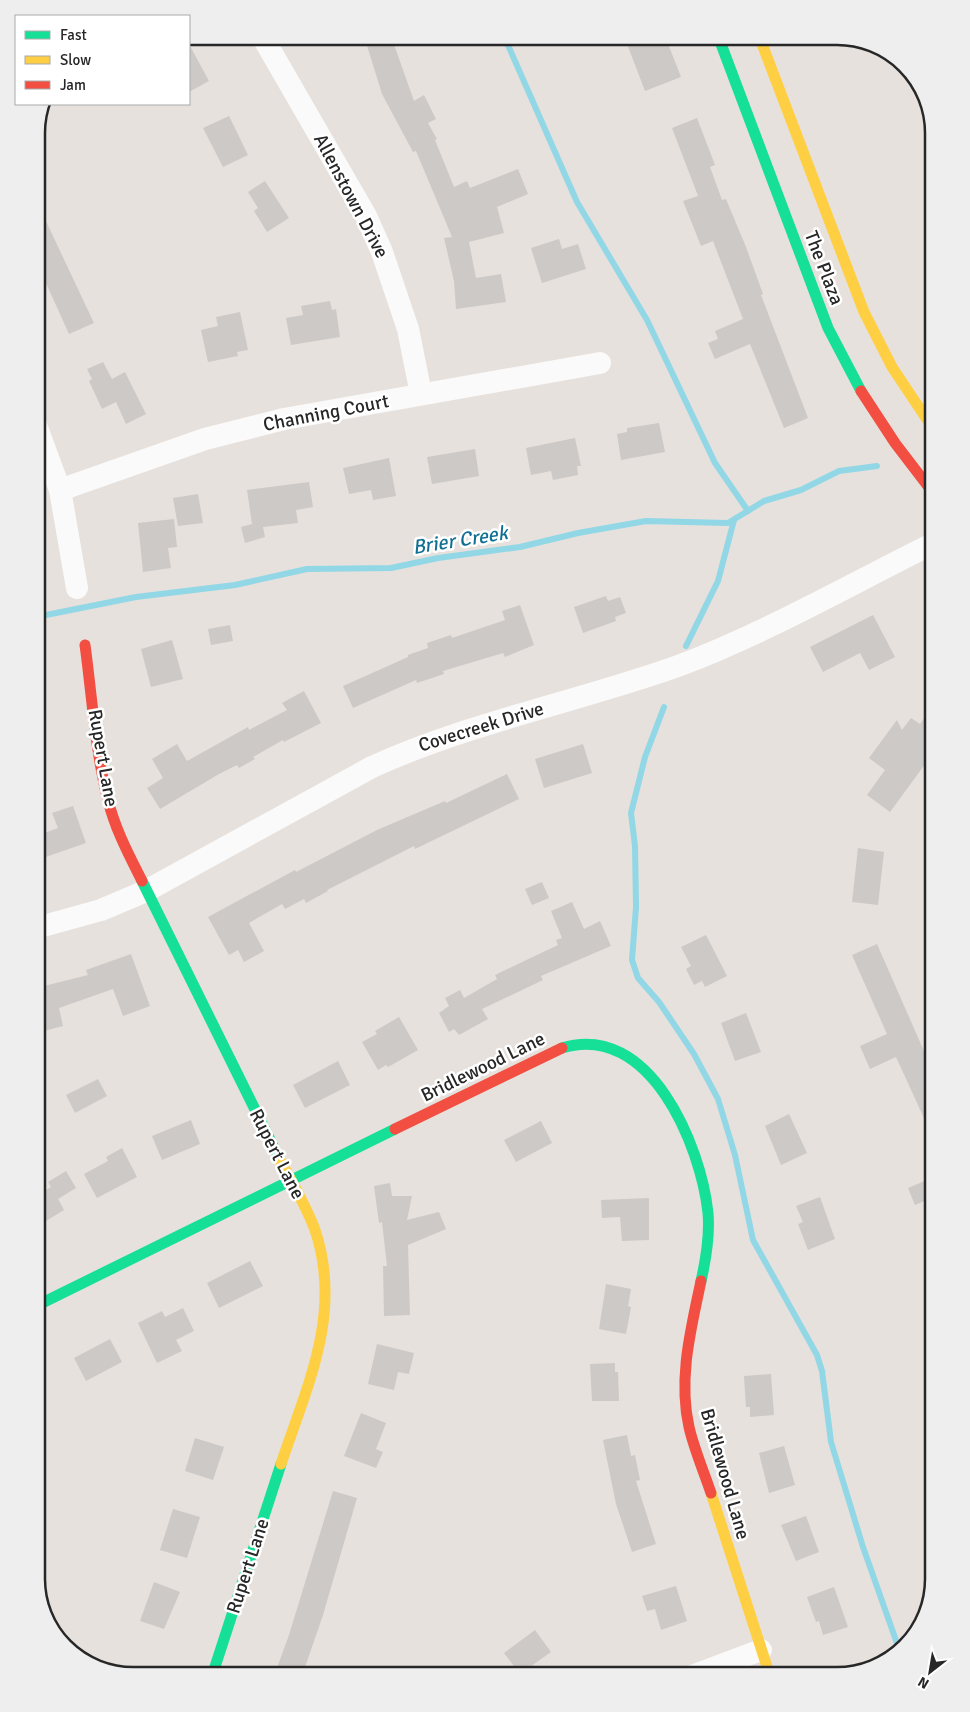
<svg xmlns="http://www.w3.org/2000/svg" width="970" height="1712" viewBox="0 0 970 1712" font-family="Signika,sans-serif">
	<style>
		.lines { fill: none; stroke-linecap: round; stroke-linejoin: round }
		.stream { stroke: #91d7e6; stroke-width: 6 }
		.building { fill: #cdc9c6 }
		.street { stroke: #fbfafa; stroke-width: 22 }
		.fast { stroke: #16e098; stroke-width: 11 }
		.slow { stroke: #ffcf43; stroke-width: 11 }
		.jam { stroke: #f24e42; stroke-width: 11 }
		.labels { text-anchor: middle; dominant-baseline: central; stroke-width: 5; stroke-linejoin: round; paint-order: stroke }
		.street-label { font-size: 19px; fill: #272727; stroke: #fff }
		.water-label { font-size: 20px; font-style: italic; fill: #106f92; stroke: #fff }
		.rim { fill: none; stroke: #272727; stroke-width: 2.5 }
	</style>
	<rect width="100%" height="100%" fill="#e6e1dc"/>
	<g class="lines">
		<!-- stream -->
		<g class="stream">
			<polyline points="504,36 577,202 647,320 715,463 748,511"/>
			<polyline points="36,617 136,597 235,585 307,569 391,568 438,558 520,547 578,533 646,521 728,523 764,501 801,490 839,471 877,466"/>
			<polyline points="686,646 718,581 734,520"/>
			<polyline points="664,707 645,757 631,813 635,846 636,907 632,960 638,978 659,1002 694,1054 718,1099 735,1155 753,1240 817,1355 822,1371 831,1442 863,1547 899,1649"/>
		</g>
	</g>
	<!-- building -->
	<g class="building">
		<polygon points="364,36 391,36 414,101 424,95 436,119 428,123 437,139 435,140 454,187 467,181 470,188 518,169 528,194 497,207 504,233 469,242 476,278 501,274 506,302 456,309 454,281 444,238 452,237 416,151 413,152 382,94"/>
		<polygon points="624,36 665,36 681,77 645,91"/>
		<polygon points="189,44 209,81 189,92"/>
		<polygon points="229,116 248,155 223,167 203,128"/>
		<polygon points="697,118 715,165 710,167 722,200 726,199 746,247 763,294 761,295 808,418 784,428 750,344 715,359 708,343 718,339 715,331 743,319 713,241 701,246 683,201 698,196 672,128"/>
		<polygon points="265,181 289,218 267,232 254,211 258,208 248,192"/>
		<polygon points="36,200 94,323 69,334 41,272 36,274"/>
		<polygon points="559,239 562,249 578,244 586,269 542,283 531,248"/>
		<polygon points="330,301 332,310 336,309 340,337 291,345 286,318 303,315 301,306"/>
		<polygon points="240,312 248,350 237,352 238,356 208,362 201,330 218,326 216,317"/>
		<polygon points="103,362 112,379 125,372 146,414 126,424 116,402 102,409 89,381 92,379 87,369"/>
		<polygon points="659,423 665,452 621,460 617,434 627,432 627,428"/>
		<polygon points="575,438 581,466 577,466 578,475 553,480 551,471 531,475 526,448"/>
		<polygon points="475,449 479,476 432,484 427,457"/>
		<polygon points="389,458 396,496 373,500 371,490 349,494 343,468"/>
		<polygon points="309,482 313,507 296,510 298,523 263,527 265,537 245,543 241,527 252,524 247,490"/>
		<polygon points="198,494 203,523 178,526 173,498"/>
		<polygon points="174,519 177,547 168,548 171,568 143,572 138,523"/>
		<polygon points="606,596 608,601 620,597 626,613 615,617 616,621 583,633 574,607"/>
		<polygon points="520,605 534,645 505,657 503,653 443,671 444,674 417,683 416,680 353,708 343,686 408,657 408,655 428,648 427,643 451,635 452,638 505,620 502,611"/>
		<polygon points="873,615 895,657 869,670 860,653 823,672 810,647"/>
		<polygon points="230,625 233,641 211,645 208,629"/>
		<polygon points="172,640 183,679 151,687 141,649"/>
		<polygon points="304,691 321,723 284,742 283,740 253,757 255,759 239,768 237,765 219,774 160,809 147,788 163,778 152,759 177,744 187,761 248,727 249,730 287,710 282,703"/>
		<polygon points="934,704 934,752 890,812 867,795 885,770 869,758 897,720 902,730 911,718 920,724"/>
		<polygon points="583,744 592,773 544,788 535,759"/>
		<polygon points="507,774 519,799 415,849 414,846 327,890 328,891 306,903 304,899 285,909 282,904 249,923 264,951 244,962 238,950 229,955 208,917 295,870 296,872 377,830 445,801 446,803"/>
		<polygon points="73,806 86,843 40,859 36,850 36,836 58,828 52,813"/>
		<polygon points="858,848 884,852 878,905 852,902"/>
		<polygon points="542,882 549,898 532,905 525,889"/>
		<polygon points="572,902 584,929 600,921 611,946 541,976 543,980 482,1009 488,1019 459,1035 454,1029 449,1032 439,1013 449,1006 445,998 460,990 464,998 497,979 495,975 558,945 556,940 562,938 551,911"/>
		<polygon points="706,935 727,976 705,987 702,981 694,985 686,969 691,966 681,947"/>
		<polygon points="877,944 934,1074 934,1140 896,1057 870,1069 860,1046 887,1034 852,955"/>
		<polygon points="131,954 150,1006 123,1016 113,989 59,1008 63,1026 36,1033 36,988 88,975 86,970"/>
		<polygon points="746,1013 761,1052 735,1061 721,1023"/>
		<polygon points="399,1017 418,1050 388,1067 386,1065 378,1070 362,1042 377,1034 375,1031"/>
		<polygon points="338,1061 350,1085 305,1108 293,1085"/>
		<polygon points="98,1079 107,1096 75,1113 66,1095"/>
		<polygon points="789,1114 807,1153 781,1165 765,1126"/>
		<polygon points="191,1120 200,1144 162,1160 152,1136"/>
		<polygon points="541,1121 552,1143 516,1162 504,1140"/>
		<polygon points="122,1148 137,1177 97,1198 84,1174 108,1161 106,1157"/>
		<polygon points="66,1171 76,1188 58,1199 64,1210 36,1227 36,1196 51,1187 48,1182"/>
		<polygon points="934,1177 934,1197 915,1205 908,1188"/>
		<polygon points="390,1183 392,1196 412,1196 407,1220 439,1212 446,1229 408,1245 410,1315 384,1316 383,1266 387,1266 382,1222 379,1223 374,1186"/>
		<polygon points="820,1197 835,1239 808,1250 798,1224 803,1222 796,1206"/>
		<polygon points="649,1198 649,1240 622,1241 620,1217 602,1218 601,1200"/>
		<polygon points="250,1261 263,1286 219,1308 207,1283"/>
		<polygon points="606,1284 631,1289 628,1306 631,1307 626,1334 599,1329"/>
		<polygon points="183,1308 194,1331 176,1340 182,1351 157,1363 138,1323 162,1311 165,1317"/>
		<polygon points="110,1339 122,1362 86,1381 74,1358"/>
		<polygon points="377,1344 414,1353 409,1374 398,1372 394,1390 368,1384"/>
		<polygon points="615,1363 615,1372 618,1372 619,1401 592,1401 590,1364"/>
		<polygon points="771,1374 774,1415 750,1417 750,1407 746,1407 744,1376"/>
		<polygon points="361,1413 386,1423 376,1449 383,1452 376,1468 344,1456"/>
		<polygon points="627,1435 631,1456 635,1455 640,1480 636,1481 656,1544 632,1552 616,1504 603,1440"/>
		<polygon points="195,1438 224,1447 213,1480 185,1471"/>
		<polygon points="784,1446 795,1485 769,1493 759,1453"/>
		<polygon points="333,1491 357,1498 323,1615 302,1676 274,1676 289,1635"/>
		<polygon points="173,1509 200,1517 187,1558 160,1550"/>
		<polygon points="806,1516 819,1552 796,1561 781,1525"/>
		<polygon points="154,1582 180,1592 164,1629 140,1621"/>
		<polygon points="676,1586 687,1621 661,1630 655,1609 647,1611 642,1596"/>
		<polygon points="834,1587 848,1627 823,1635 819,1621 816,1622 807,1597"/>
		<polygon points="535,1630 551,1652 520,1674 504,1653"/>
	</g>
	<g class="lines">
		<!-- street -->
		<g class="street">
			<polyline points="262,36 366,216 382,252 408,329 421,394"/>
			<polyline points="36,425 60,490 77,588"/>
			<polyline points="60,490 205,439 284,419 600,363"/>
			<path d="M 36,928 L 101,910 L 146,891 L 372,767 C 471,722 577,702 678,666 C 764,634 851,584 934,543"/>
			<polyline points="692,1676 761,1650"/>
		</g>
		<!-- fast -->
		<g class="fast">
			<polyline points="718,36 828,328 861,391"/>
			<polyline points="142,881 279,1158"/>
			<path d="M 562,1048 C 650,1021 701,1146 708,1213 C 710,1236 706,1259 701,1281"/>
			<polyline points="36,1306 395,1129"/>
			<polyline points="212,1676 281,1464"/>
		</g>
		<!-- slow -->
		<g class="slow">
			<polyline points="759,36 864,312 892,367 934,430"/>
			<path d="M 279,1158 C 291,1181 306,1205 315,1230 C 343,1313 307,1386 281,1464"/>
			<polyline points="711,1493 770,1676"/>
		</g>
		<!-- jam -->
		<g class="jam">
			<polyline points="861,391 895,443 934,494"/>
			<path d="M 85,645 C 92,696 95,750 108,800 C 115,829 129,855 142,881"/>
			<polyline points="395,1129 562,1048"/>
			<path d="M 701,1281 C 691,1329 678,1378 689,1427 C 694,1449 704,1472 711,1493"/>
		</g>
	</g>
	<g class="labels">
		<!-- street labels -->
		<g class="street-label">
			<text transform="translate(351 196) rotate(62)">Allenstown Drive</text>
			<text transform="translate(824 268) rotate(69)">The Plaza</text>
			<text transform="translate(326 413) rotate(-11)">Channing Court</text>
			<text transform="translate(481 727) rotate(-17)">Covecreek Drive</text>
			<text transform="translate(103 758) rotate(80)">Rupert Lane</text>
			<text transform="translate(483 1067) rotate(-26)">Bridlewood Lane</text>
			<text transform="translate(277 1154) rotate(63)">Rupert Lane</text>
			<text transform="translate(725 1474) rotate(74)">Bridlewood Lane</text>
			<text transform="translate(248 1566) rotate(-72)">Rupert Lane</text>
		</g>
		<!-- water labels -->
		<g class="water-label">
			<text transform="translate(460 540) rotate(-9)">Brier Creek</text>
		</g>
	</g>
	<!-- crop -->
	<path d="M0 0H970V1712H0ZM133 45H837A88 88 0 0 1 925 133V1579A88 88 0 0 1 837 1667H133A88 88 0 0 1 45 1579V133A88 88 0 0 1 133 45Z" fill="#eee" fill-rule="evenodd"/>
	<path class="rim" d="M133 45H837A88 88 0 0 1 925 133V1579A88 88 0 0 1 837 1667H133A88 88 0 0 1 45 1579V133A88 88 0 0 1 133 45Z"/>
	<!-- legend -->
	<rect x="15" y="15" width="175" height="90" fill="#ffffff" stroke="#a9a9a9"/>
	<rect x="25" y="31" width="25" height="8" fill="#16e098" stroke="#a9a9a9"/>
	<text x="60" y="40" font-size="15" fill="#272727">Fast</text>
	<rect x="25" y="56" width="25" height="8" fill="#ffcf43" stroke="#a9a9a9"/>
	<text x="60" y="65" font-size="15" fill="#272727">Slow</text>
	<rect x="25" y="81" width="25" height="8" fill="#f24e42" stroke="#a9a9a9"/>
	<text x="60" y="90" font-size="15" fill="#272727">Jam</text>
	<!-- north arrow -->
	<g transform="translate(930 1672) rotate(211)" stroke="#ffffff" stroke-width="4" paint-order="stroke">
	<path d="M0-4L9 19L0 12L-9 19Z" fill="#272727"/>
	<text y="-8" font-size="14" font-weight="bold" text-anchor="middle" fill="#272727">N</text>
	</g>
</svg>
